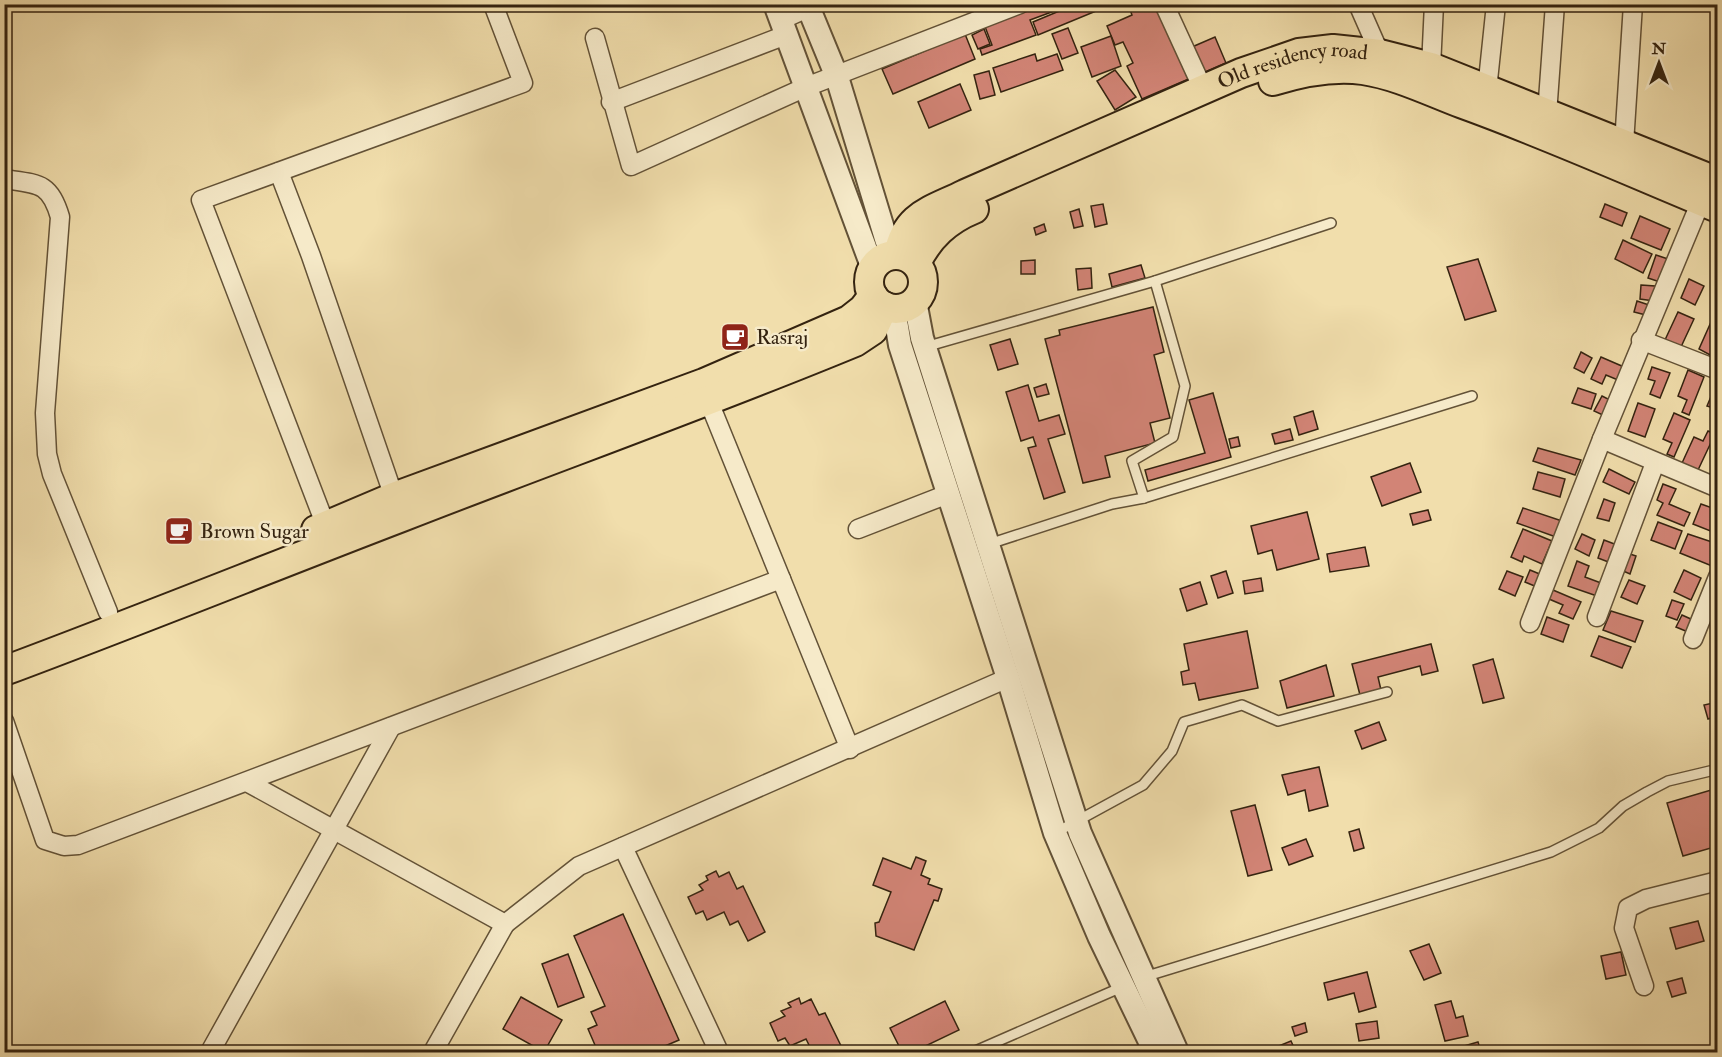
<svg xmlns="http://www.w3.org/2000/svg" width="1722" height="1057" viewBox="0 0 1722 1057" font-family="'IM FELL Double Pica',serif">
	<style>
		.building { fill: #d28476; stroke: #342310; stroke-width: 1.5 }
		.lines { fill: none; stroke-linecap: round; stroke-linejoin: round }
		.service-casing { stroke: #635237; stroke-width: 12 }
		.minor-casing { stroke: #635237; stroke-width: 21 }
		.tertiary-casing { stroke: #635237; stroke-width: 26 }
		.trunk-casing { stroke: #342310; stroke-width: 32 }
		.service { stroke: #f6eac9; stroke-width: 9 }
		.minor { stroke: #f6eac9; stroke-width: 18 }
		.tertiary { stroke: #f6eac9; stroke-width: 22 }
		.trunk { stroke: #f1deac; stroke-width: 28 }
		.labels { text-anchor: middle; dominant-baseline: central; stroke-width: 5; stroke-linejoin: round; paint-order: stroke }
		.street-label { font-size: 21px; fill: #342310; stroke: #f6eac9 }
		.poi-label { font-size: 21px; fill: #342310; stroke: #f6eac9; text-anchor: start }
	</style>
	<rect width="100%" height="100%" fill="#f1deac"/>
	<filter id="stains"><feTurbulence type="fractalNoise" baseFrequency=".00333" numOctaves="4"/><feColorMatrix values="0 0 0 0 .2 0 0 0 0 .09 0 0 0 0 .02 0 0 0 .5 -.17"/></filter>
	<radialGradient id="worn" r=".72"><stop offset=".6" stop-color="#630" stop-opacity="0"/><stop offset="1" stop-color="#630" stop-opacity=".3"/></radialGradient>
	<!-- building -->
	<g class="building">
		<polygon points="1034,4 1055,4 1057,10 1030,20 1036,35 982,55 980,49 992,45 984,24"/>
		<polygon points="1076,4 1113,4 1038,35 1033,22"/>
		<polygon points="1128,4 1159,4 1191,78 1142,99 1127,66 1133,63 1123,42 1115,45 1107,26 1132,15"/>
		<polygon points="1068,28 1078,53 1062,59 1052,34"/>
		<polygon points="984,29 990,44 978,49 972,35"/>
		<polygon points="965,34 975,59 893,94 882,69"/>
		<polygon points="1111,36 1121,66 1092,77 1081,47"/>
		<polygon points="1215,37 1226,63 1203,73 1192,47"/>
		<polygon points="1035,54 1037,61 1057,54 1063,70 1001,92 993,68"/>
		<polygon points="1115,70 1136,97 1115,110 1097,81"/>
		<polygon points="989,71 995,95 980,99 974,75"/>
		<polygon points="960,84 971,110 929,128 918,102"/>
		<polygon points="1103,204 1107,224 1095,227 1091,206"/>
		<polygon points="1605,204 1627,213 1622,226 1600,217"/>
		<polygon points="1079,209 1083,226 1074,228 1070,212"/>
		<polygon points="1640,216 1670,229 1661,250 1631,238"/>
		<polygon points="1044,224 1046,231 1036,235 1034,228"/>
		<polygon points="1623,240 1652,254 1643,273 1615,259"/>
		<polygon points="1656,255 1668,259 1660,282 1648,278"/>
		<polygon points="1478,259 1496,311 1465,320 1447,267"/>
		<polygon points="1035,260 1035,274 1021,274 1021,261"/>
		<polygon points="1141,265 1145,278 1112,287 1109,274"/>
		<polygon points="1091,268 1092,288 1078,290 1076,269"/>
		<polygon points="1689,279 1704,286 1695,305 1681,298"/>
		<polygon points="1641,285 1655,286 1654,301 1640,299"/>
		<polygon points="1637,301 1649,305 1646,315 1634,312"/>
		<polygon points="1153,307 1164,352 1154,355 1170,418 1150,423 1155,443 1105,456 1110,477 1083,483 1045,339 1060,335 1059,330"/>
		<polygon points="1678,312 1694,319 1680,349 1664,342"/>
		<polygon points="1711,322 1718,326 1718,345 1712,356 1699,349"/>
		<polygon points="1010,339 1018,364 998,370 990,345"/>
		<polygon points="1581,352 1592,358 1584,373 1574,368"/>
		<polygon points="1601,357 1624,367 1618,380 1606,375 1602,384 1591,379"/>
		<polygon points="1652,367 1670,373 1660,398 1650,394 1655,381 1648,379"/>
		<polygon points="1688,370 1704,377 1689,415 1682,412 1687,400 1678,396"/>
		<polygon points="1718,380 1718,424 1712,421 1717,409 1707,406"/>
		<polygon points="1046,384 1049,394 1037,397 1034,388"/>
		<polygon points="1028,385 1039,421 1059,415 1065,434 1048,439 1065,492 1044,499 1028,448 1036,446 1033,437 1021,441 1006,392"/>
		<polygon points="1578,388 1596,394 1591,409 1572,403"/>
		<polygon points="1213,393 1231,457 1148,481 1145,470 1205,453 1189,400"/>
		<polygon points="1602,396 1612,401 1605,416 1594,411"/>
		<polygon points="1638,403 1655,409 1645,437 1628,431"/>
		<polygon points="1313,411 1318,429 1299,435 1294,417"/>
		<polygon points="1674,413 1690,420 1674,457 1667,454 1672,443 1663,439"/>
		<polygon points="1290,429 1293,440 1275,444 1272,434"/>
		<polygon points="1708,431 1715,434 1698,470 1682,463 1694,437 1703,441"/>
		<polygon points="1238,437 1240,446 1231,448 1229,439"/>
		<polygon points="1538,448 1581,460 1575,475 1533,461"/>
		<polygon points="1410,463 1421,492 1382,506 1371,477"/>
		<polygon points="1609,469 1635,482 1629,494 1603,482"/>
		<polygon points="1538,472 1565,479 1560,497 1533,489"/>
		<polygon points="1663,484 1676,489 1669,504 1690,513 1684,526 1657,515 1663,503 1657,500"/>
		<polygon points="1604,499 1615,503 1609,521 1597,518"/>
		<polygon points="1701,504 1718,510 1718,534 1693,524"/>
		<polygon points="1523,508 1562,521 1556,537 1517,523"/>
		<polygon points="1428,510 1431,520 1413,525 1410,514"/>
		<polygon points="1307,512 1319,559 1277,570 1272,550 1258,554 1251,526"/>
		<polygon points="1658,522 1682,531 1675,549 1651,540"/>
		<polygon points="1523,529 1552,541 1542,564 1524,556 1522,562 1511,557"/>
		<polygon points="1582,534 1595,540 1589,556 1575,549"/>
		<polygon points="1688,534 1718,544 1712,566 1680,553"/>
		<polygon points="1604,540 1617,545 1611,563 1598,558"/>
		<polygon points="1365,547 1369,566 1330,572 1327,554"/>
		<polygon points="1627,553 1636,556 1630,574 1621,570"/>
		<polygon points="1577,561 1589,566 1585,577 1601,583 1597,596 1568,586"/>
		<polygon points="1530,570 1542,575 1537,587 1525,582"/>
		<polygon points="1684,570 1701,578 1691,600 1674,592"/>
		<polygon points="1226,571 1233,593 1218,598 1211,576"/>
		<polygon points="1507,571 1523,577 1515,596 1499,589"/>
		<polygon points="1261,578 1263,591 1245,594 1243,581"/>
		<polygon points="1629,580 1645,586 1637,604 1621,597"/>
		<polygon points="1200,582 1207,604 1187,611 1180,589"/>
		<polygon points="1553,590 1581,602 1573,619 1559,613 1563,605 1549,599"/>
		<polygon points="1672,600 1684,604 1677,620 1666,616"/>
		<polygon points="1611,611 1643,621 1635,642 1603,630"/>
		<polygon points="1682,615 1693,620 1688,632 1676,627"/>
		<polygon points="1547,617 1569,625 1563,642 1541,634"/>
		<polygon points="1247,631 1258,688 1199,700 1195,683 1183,685 1181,672 1189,670 1184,644"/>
		<polygon points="1599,636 1631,647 1622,668 1591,656"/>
		<polygon points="1431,644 1438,671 1422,675 1420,666 1378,677 1381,690 1360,695 1352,664"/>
		<polygon points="1493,659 1504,698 1483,703 1473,665"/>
		<polygon points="1326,665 1334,696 1287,708 1280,681"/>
		<polygon points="1718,702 1718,716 1708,719 1704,705"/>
		<polygon points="1379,722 1386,740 1362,749 1355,731"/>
		<polygon points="1319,767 1328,806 1309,811 1305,790 1288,795 1282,775"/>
		<polygon points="1718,788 1718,846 1683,856 1667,803"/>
		<polygon points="1255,805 1272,870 1248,876 1231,811"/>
		<polygon points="1359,829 1364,848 1354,851 1349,832"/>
		<polygon points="1306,839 1313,856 1289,865 1282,848"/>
		<polygon points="916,857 926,861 921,875 930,879 928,884 942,889 938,901 934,900 914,950 876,936 875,923 879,922 891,892 873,885 883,858 911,869"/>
		<polygon points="716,871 719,877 729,872 737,889 743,886 765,932 748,941 738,921 730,925 724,912 707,920 703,911 696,914 688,897 703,890 699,885 708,880 706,876"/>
		<polygon points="623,914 679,1040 651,1052 598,1052 588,1029 597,1025 591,1012 605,1006 574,936"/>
		<polygon points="1698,921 1704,941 1676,949 1670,928"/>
		<polygon points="1429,944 1441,973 1424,980 1410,951"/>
		<polygon points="1621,952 1626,975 1606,979 1601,956"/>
		<polygon points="568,954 584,997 558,1007 542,964"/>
		<polygon points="1367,972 1376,1007 1359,1012 1354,993 1328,1000 1324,983"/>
		<polygon points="1682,978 1686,993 1672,997 1667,982"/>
		<polygon points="521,997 562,1020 544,1052 503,1029"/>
		<polygon points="799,998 801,1004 811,999 819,1015 825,1013 844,1052 823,1052 820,1048 812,1051 806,1039 790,1046 785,1038 778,1041 770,1023 785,1016 781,1011 791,1007 788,1003"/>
		<polygon points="945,1001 959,1030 913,1052 902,1052 890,1028"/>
		<polygon points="1451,1001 1456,1018 1463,1016 1468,1036 1445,1041 1435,1005"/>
		<polygon points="1377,1021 1379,1038 1359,1041 1356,1024"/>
		<polygon points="1305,1023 1307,1032 1295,1036 1292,1027"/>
		<polygon points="1291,1041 1296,1052 1264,1052"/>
		<polygon points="1478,1042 1481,1052 1458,1052 1457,1048"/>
		<polygon points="1598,1046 1599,1052 1560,1052 1559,1051"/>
	</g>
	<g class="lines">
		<!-- service casing -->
		<g class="service-casing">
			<g id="service">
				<polyline points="925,347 1155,281 1331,223"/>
				<polyline points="1144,498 1132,461 1173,437 1185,386 1155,281"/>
				<polyline points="989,544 1112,504 1144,498 1472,396"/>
				<polyline points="1055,833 1143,785 1172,751 1184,722 1242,705 1278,721 1387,692"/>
				<polyline points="1144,977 1551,852 1599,828 1623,806 1647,792 1668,781 1710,771"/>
				<polyline points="973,1052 1122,987"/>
			</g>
		</g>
		<!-- minor casing -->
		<g class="minor-casing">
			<g id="minor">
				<polyline points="1164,4 1203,89"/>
				<polyline points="1358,4 1380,54"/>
				<polyline points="781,20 816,4"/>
				<polyline points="595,38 631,166 806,87 1020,4"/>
				<polyline points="1431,67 1434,4"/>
				<polyline points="1487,90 1496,4"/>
				<polyline points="611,102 786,35"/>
				<polyline points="1547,114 1555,4"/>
				<polyline points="1624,144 1633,4"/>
				<polyline points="279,172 311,256 394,497"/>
				<path d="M 4,179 C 38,184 50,182 60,217 L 45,413 L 47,454 L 52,474 L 108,612"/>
				<polyline points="1701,201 1602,439 1718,488"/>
				<polyline points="1641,340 1718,370"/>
				<polyline points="858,529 948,494"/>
				<polyline points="329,534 201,200 523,83 493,4"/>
				<polyline points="781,579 850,749"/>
				<polyline points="1597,617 1655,463"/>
				<polyline points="1530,623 1602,439"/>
				<polyline points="1693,639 1718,577"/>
				<polyline points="4,721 45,840 64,846 78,845 781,579 709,402"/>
				<polyline points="247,782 505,924 579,866 1008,678"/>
				<polyline points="623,847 719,1052"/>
				<polyline points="1644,986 1624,928 1628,908 1646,899 1718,881"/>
				<polyline points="210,1052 391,727"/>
				<polyline points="433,1052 505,924"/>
			</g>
		</g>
		<!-- tertiary casing -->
		<g class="tertiary-casing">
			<g id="tertiary">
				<polyline points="775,4 873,269"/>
				<polyline points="807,4 837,77 891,255"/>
				<polyline points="915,301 922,338 1080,833 1177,1052"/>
				<polyline points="894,309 900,345 1008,678 1055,833 1099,936 1155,1052"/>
			</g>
		</g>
		<!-- trunk casing -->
		<g class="trunk-casing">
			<g id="trunk">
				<path d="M 1273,81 C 1302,72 1333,66 1363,70 C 1397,75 1431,92 1463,104 C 1549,135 1633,173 1718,208"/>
				<path id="s1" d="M 898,255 C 906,214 931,211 965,194 L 1241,73 L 1299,53 L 1333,49 L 1380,54 L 1431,67 L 1718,182"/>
				<circle cx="896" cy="282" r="27"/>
				<path d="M 916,263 C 929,237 947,220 974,209"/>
				<polyline points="316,530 394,497 704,383 849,320 863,309 873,296"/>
				<path d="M 4,671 C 138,621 269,568 402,517 C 553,458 705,404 855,342 L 873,330 L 884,306"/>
			</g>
		</g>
		<!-- service -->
		<use href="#service" class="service"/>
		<!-- minor -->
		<use href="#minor" class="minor"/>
		<!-- tertiary -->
		<use href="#tertiary" class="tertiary"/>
		<!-- trunk -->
		<use href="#trunk" class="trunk"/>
	</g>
	<!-- icons -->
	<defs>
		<g id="cafe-square" transform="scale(1.5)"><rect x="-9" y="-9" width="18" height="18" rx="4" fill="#8f2418" stroke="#f6eac9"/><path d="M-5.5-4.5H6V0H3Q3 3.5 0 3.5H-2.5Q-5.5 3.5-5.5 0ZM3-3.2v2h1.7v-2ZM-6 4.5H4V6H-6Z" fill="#fff"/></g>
	</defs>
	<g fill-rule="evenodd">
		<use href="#cafe-square" x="735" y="337"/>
		<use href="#cafe-square" x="179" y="531"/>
	</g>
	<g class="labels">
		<!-- street labels -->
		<g class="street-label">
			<text stroke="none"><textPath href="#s1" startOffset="450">Old residency road</textPath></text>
		</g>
		<!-- poi labels -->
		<g class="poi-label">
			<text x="756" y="337">Rasraj</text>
			<text x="200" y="531">Brown Sugar</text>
		</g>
	</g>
	<!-- margin -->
	<rect width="1722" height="1057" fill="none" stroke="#f1deac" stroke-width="24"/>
	<rect x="6" y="6" width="1710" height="1045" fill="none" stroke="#342310" stroke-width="3"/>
	<rect x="12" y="12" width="1698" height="1033" fill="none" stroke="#342310" stroke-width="1.5"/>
	<!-- north arrow -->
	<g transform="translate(1659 63)" stroke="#f6eac9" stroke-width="4.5" paint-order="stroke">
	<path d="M0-4.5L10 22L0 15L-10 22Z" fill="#342310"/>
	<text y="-9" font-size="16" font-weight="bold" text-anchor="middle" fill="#342310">N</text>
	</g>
	<rect width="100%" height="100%" filter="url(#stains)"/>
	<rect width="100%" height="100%" fill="url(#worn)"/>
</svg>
